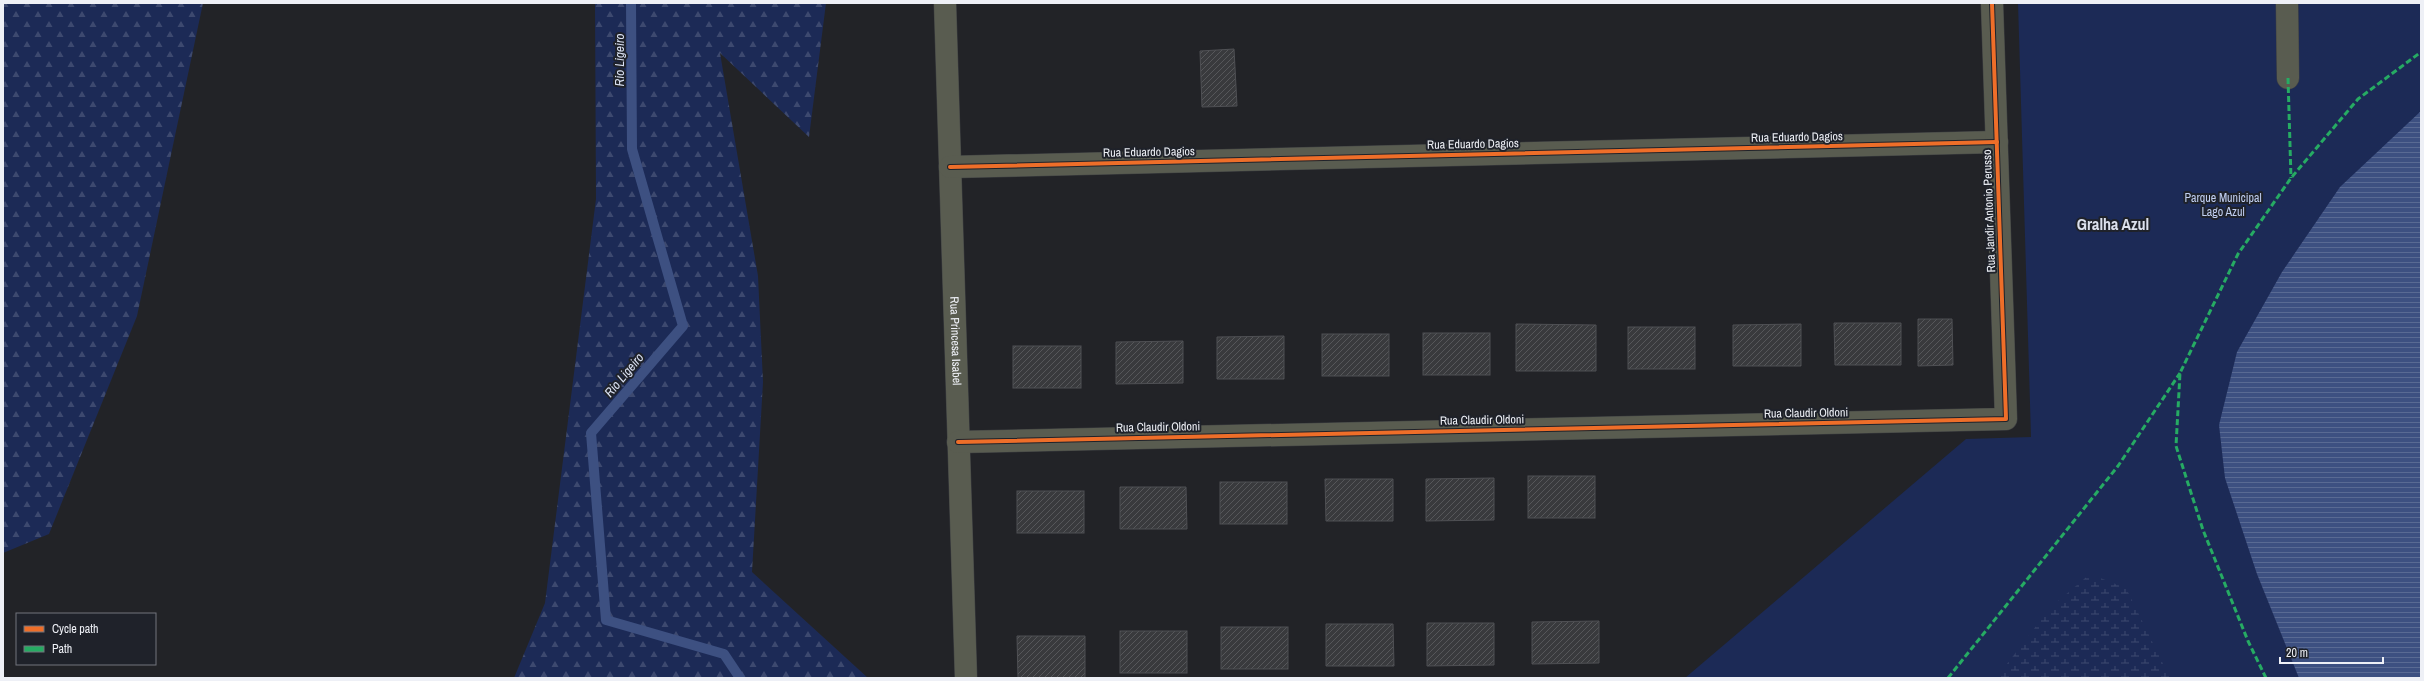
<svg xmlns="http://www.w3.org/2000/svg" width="2424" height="681" viewBox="0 0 2424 681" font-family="'Archivo Narrow',sans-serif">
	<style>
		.green { fill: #1c2a56 }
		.forest { fill: url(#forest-firs) }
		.wetland { fill: url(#wetland-marsh) }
		.water { fill: url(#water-rules) }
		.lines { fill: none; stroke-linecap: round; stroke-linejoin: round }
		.stream { stroke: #3d5081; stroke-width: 10 }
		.building { fill: url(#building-hatch); stroke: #4f5054 }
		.minor-casing { stroke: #3f4143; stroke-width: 23 }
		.minor { stroke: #595c50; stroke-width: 22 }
		.quiet { stroke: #26ab63; stroke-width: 3; stroke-dasharray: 6 3; stroke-linecap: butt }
		.cycleway-casing { stroke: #1f222a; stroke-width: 6 }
		.cycleway { stroke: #ee6e29; stroke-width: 4 }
		.labels { text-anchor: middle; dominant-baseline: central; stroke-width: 4; stroke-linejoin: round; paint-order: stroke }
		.street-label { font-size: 12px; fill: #eef0f6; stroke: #1f222a }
		.park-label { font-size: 12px; fill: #c2d0f2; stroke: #1f222a }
		.water-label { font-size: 13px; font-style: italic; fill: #dae1f2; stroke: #1f222a }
		.district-label { font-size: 16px; font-weight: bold; fill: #dce1ed; stroke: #1f222a }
	</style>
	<defs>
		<pattern id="forest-firs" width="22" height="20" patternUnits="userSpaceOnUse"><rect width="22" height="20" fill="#1c2a56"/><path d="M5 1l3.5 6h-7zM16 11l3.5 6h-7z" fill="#3d496f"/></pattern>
		<pattern id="wetland-marsh" width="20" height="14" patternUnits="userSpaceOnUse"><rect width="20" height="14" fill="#1c2a56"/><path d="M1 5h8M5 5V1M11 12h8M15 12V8" fill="none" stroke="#3d496f"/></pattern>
		<pattern id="water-rules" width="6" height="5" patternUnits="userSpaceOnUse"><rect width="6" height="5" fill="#3d5081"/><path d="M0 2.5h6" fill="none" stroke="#596a93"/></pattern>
		<pattern id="building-hatch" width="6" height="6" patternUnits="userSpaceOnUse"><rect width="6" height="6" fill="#393a3d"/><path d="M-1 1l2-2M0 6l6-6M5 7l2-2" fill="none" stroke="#56575a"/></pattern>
	</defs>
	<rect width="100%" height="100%" fill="#222327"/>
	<!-- green -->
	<polygon class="green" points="2018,3 2421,3 2421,678 1685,678 1966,439 2031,437"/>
	<!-- forest -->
	<g class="forest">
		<polygon points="3,3 203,3 137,316 49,534 3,553"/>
		<polygon points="595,3 826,3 809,137 720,53 758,276 763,382 752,572 868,678 514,678 545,603 596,199"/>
	</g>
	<!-- wetland -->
	<polygon class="wetland" points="2090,574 2126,588 2170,678 1996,678 2051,607"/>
	<!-- water -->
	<polygon class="water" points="2421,111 2421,678 2299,678 2257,574 2225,478 2219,425 2237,352 2282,272 2340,187"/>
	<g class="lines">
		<!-- stream -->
		<polyline class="stream" points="631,3 632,149 683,326 591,433 606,620 724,654 740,678"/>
	</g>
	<!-- building -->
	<g class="building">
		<polygon points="1234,49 1237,106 1202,107 1200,51"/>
		<polygon points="1918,319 1952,319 1953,365 1918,366"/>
		<polygon points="1834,323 1901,323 1901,365 1835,365"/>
		<polygon points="1516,324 1596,325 1596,371 1516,371"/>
		<polygon points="1801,324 1801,366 1733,366 1733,325"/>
		<rect x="1628" y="327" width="67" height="42"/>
		<rect x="1423" y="333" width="67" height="42"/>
		<rect x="1322" y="334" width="67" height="42"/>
		<polygon points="1284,336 1284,379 1217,379 1217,337"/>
		<polygon points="1183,341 1183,383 1116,384 1116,342"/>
		<rect x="1013" y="346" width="68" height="42"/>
		<rect x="1528" y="476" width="67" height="42"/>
		<polygon points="1494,478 1494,520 1426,521 1426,479"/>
		<polygon points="1325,479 1393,479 1393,521 1326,521"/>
		<rect x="1220" y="482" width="67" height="42"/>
		<polygon points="1120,487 1186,487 1187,529 1120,529"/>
		<rect x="1017" y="491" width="67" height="42"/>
		<polygon points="1599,621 1599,663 1532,664 1532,622"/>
		<polygon points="1427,623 1494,623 1494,665 1427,666"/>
		<polygon points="1326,624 1393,624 1394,666 1326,666"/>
		<rect x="1221" y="627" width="67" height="42"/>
		<rect x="1120" y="631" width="67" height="42"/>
		<polygon points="1017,636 1085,636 1085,678 1018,678"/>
	</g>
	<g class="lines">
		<!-- minor casing -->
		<g class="minor-casing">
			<g id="minor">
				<path id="s1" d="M 945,3 L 966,678"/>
				<polyline points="2287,3 2288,78"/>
				<polyline points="950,167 1997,142"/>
				<polyline points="958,442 2006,419 1992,3"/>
			</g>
		</g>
		<!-- minor -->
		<use href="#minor" class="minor"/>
		<!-- quiet -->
		<g class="quiet">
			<polyline points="2288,78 2291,178"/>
			<polyline points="1948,678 2118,466 2180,373"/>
			<polyline points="2266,678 2248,641 2203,530 2176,446 2180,373 2238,254 2291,178 2358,99 2421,52"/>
		</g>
		<!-- cycleway casing -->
		<g class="cycleway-casing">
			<g id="cycleway">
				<polyline points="950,167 1997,142"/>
				<polyline points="958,442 2006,419 1992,3"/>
			</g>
		</g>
		<!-- cycleway -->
		<use href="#cycleway" class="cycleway"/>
	</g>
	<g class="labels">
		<!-- street labels -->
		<g class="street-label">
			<text transform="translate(1797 137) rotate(-1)">Rua Eduardo Dagios</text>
			<text transform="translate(1473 144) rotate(-1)">Rua Eduardo Dagios</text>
			<text transform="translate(1149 152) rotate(-1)">Rua Eduardo Dagios</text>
			<text transform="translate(1989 211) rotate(-92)">Rua Jandir Antonio Perusso</text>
			<text stroke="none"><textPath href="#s1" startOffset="338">Rua Princesa Isabel</textPath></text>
			<text transform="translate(1806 413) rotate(-1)">Rua Claudir Oldoni</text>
			<text transform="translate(1482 420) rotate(-1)">Rua Claudir Oldoni</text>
			<text transform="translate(1158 427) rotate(-1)">Rua Claudir Oldoni</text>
		</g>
		<!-- park labels -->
		<g class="park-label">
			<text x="2223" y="198">Parque Municipal<tspan x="2223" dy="14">Lago Azul</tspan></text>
		</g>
		<!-- water labels -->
		<g class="water-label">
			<text transform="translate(619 60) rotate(-90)">Rio Ligeiro</text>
			<text transform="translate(624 375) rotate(-50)">Rio Ligeiro</text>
		</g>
		<!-- district labels -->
		<g class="district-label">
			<text x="2113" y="224">Gralha Azul</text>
		</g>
	</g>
	<!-- border -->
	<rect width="2424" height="681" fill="none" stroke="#eef0f6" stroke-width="8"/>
	<!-- legend -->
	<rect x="16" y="613" width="140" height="52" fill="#1f222a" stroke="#72747c"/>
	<rect x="24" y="626" width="20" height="6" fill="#ee6e29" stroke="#72747c"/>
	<text x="52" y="633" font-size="12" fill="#eef0f6">Cycle path</text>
	<rect x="24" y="646" width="20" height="6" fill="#26ab63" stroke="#72747c"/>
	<text x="52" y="653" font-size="12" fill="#eef0f6">Path</text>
	<!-- scale -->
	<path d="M2280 657v6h103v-6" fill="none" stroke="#eef0f6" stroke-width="2"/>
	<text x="2286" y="657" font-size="12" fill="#eef0f6" stroke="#1f222a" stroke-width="3" paint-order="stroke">20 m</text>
</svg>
